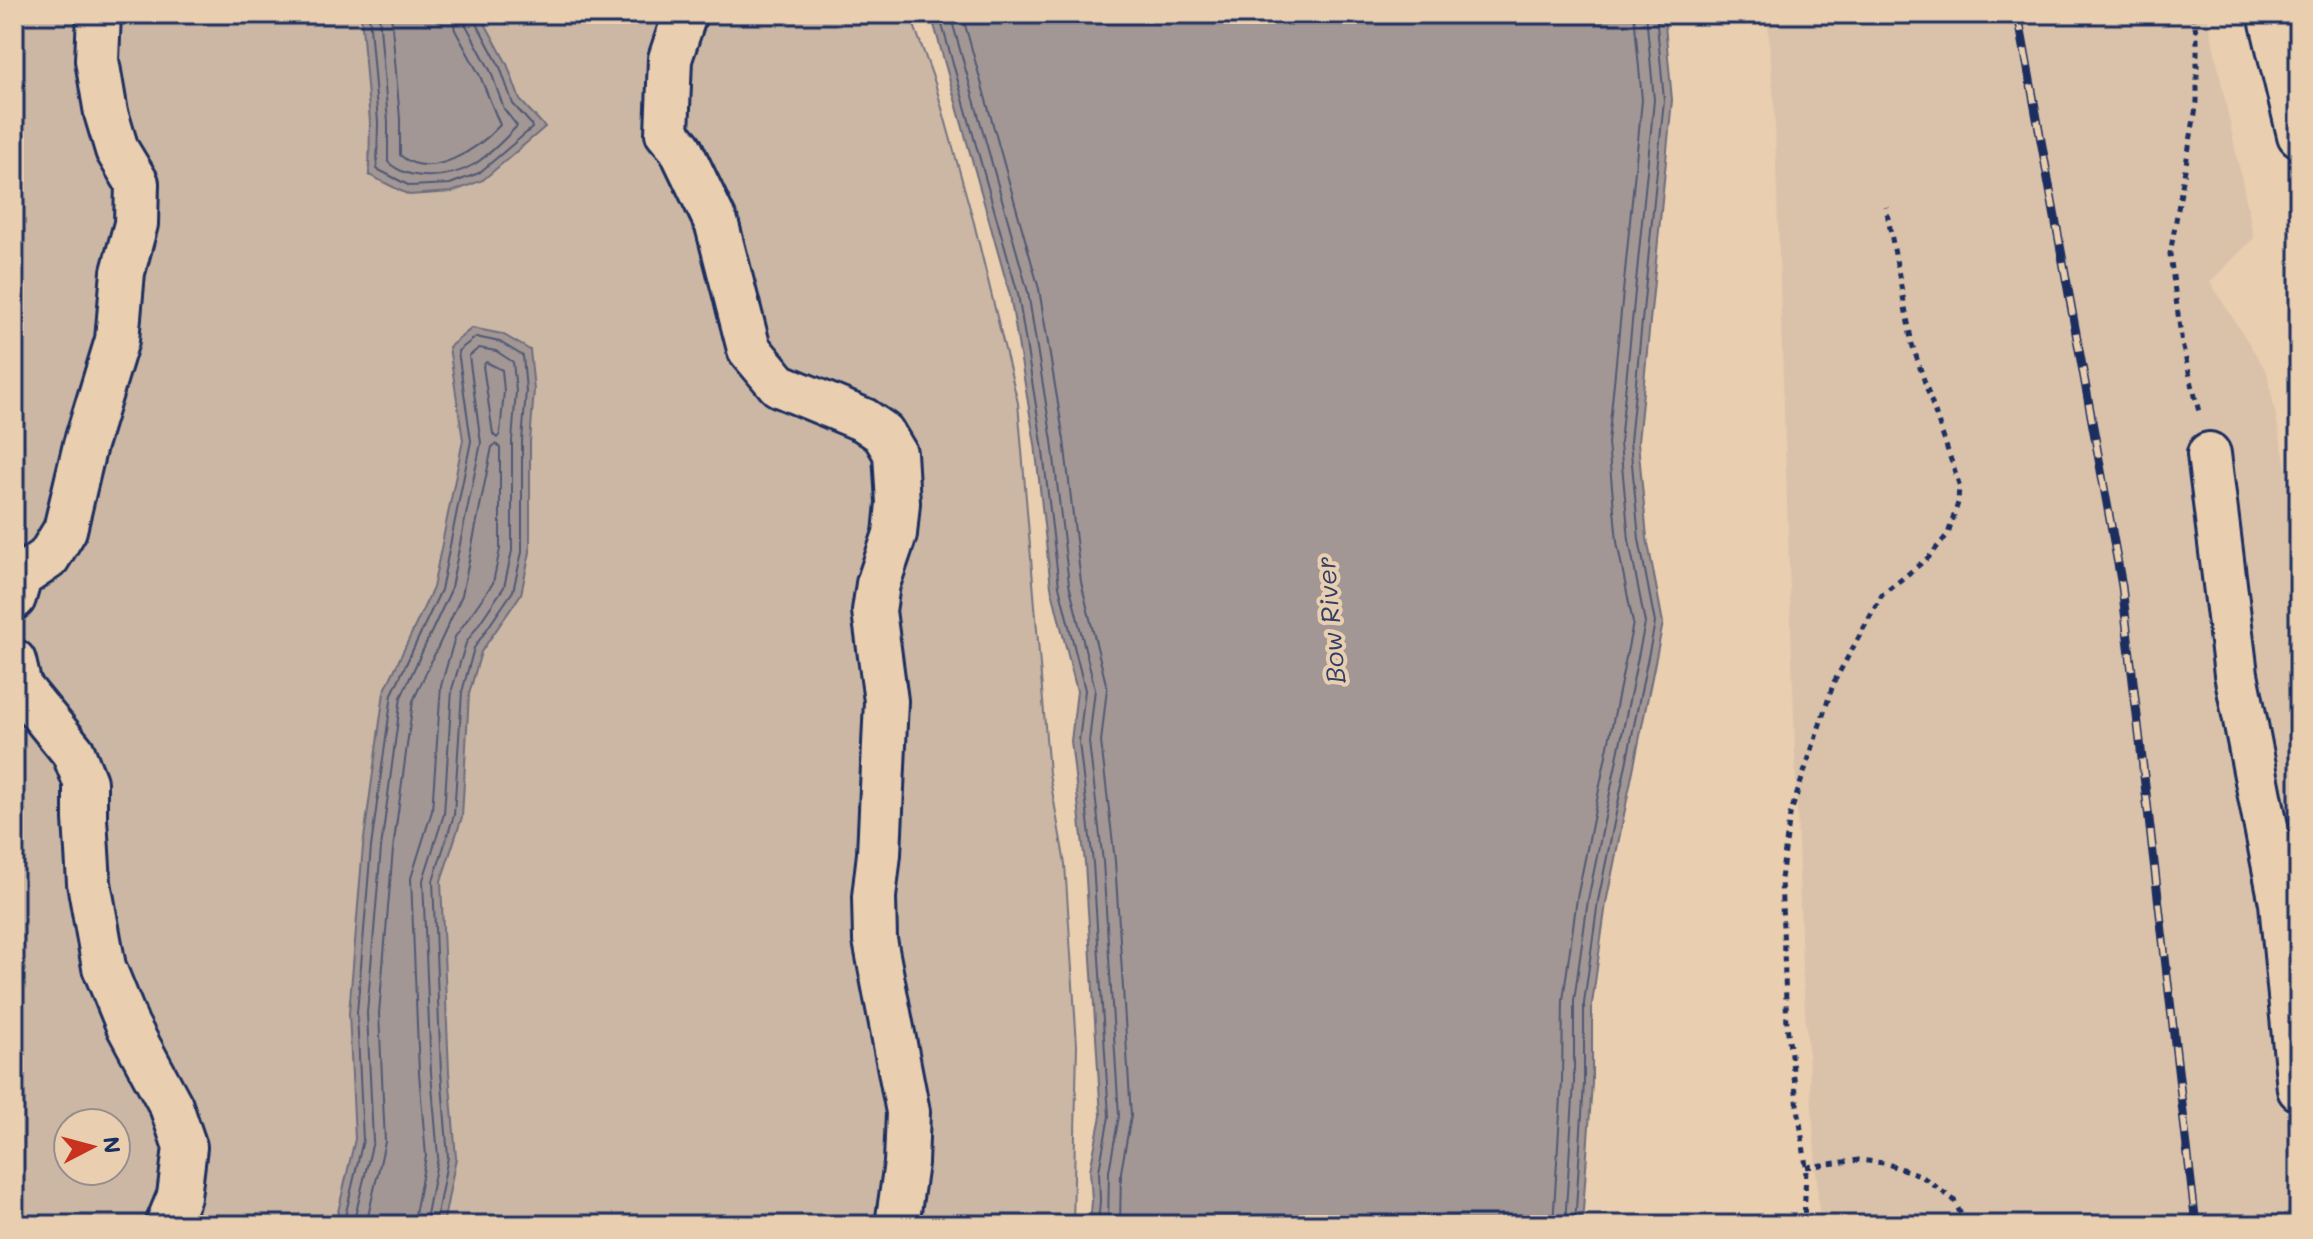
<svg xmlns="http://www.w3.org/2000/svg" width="2313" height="1239" viewBox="0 0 2313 1239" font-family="Mali,sans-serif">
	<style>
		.built { fill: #dac2aa }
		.green { fill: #cbb7a4; stroke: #737381; stroke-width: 2; fill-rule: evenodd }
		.water { fill: #a29794; stroke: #6c6d7e; stroke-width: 2 }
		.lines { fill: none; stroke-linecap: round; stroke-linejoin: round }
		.shore { stroke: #515974; stroke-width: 2 }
		.minor-casing { stroke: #1b2f5e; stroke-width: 48 }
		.path { stroke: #1b2f5e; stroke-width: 5; stroke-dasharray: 6 6; stroke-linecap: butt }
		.minor { stroke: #e9ceb0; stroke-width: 42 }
		.rail-casing { stroke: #1b2f5e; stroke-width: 9 }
		.rail { stroke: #e9ceb0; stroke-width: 6; stroke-dasharray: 18; stroke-linecap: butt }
		.labels { text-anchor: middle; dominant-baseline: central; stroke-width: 8; stroke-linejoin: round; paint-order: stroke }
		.water-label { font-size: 26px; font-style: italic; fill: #2f3f66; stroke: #e9ceb0 }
	</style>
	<rect width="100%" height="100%" fill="#e9ceb0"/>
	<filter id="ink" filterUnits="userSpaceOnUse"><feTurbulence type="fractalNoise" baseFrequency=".0125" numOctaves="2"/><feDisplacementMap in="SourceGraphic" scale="16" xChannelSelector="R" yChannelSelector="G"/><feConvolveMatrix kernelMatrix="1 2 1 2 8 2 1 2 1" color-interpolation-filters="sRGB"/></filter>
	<g filter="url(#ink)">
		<!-- built -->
		<polygon class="built" points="1767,14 2207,14 2254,238 2210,282 2267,372 2299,530 2299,1225 1820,1225 1802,965 1774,101"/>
		<!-- green -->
		<path class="green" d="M 14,14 L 910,14 L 935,83 L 974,223 L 1018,403 L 1049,773 L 1065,864 L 1077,1045 L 1073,1225 L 14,1225 ZM 68,1123 L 116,1123 L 116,1171 L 68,1171 Z"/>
		<!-- water -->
		<g class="water">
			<polygon points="361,14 480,14 507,64 520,100 545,127 483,180 452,192 409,195 369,175 370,122"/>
			<polygon points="931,14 1664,14 1672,100 1638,442 1647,538 1663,623 1606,903 1592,1004 1592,1083 1582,1225 1090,1225 1092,1201 1090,1170 1101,1116 1085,863 1071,741 1077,691 1051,587 1035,444 1010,295"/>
			<polygon points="472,328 502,334 530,350 534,390 530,442 530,552 521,594 481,652 469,694 462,817 441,881 449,1072 456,1158 443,1225 335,1225 355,1139 349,1013 363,846 384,692 433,588 463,440 449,347"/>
		</g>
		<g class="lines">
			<!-- shore -->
			<g class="shore">
				<polyline points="369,14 378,122 377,169 410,186 450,184 479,173 532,128 531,124 513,104 500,67 475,20 474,14"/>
				<path d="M 379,14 L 388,122 L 388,162 C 409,182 448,179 473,165 C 488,156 505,139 517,126 L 504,109 L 491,72 L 466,25 L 464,14"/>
				<path d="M 391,14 L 400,119 L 400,155 C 430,182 478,149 500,125 L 480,76 L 455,30 L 452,14"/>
				<polyline points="939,14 1018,294 1042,443 1059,586 1085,690 1079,742 1093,863 1109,1116 1099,1171 1100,1201 1098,1225"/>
				<polyline points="950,14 1028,292 1052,441 1069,584 1095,689 1089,742 1103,862 1119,1116 1109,1171 1108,1225"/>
				<polyline points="962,14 1039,289 1064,440 1081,582 1107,688 1101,742 1115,861 1131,1116 1121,1172 1120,1225"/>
				<polygon points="486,362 502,370 504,391 500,434 497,438 493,434 483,366"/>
				<polyline points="343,1225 363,1140 357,1013 371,847 392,694 441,590 471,441 458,351 476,337 500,342 523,356 526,391 522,441 522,552 513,591 474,648 462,692 454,815 433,881 441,1072 448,1157 435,1225"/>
				<polyline points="353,1225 373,1141 367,1013 381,848 401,697 450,592 481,443 469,356 479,348 496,351 513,362 516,391 512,441 512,551 504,587 466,643 452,689 444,814 423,880 431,1073 438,1157 425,1225"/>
				<polyline points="366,1225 385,1142 379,1013 393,849 413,701 462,595 492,447 496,444 500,448 500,549 493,583 455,637 441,686 432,811 411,878 419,1073 426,1156 413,1225"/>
				<polyline points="1553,1225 1562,1082 1563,1000 1577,898 1633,623 1617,542 1608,443 1642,100 1634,14"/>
				<polyline points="1565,1225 1574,1082 1574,1001 1588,900 1645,623 1629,540 1620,443 1654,100 1646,14"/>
				<polyline points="1575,1225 1584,1083 1584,1003 1598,901 1655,623 1639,539 1630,442 1664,100 1656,14"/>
			</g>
			<!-- minor casing -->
			<g class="minor-casing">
				<g id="minor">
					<polyline points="685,14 670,59 667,133 680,148 717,225 749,349 779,385 864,420 883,433 895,453 898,503 895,534 878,584 874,611 886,701 879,854 874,897 875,940 908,1112 906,1163 897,1225"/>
					<polyline points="2270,14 2299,135"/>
					<polyline points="2209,454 2236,674 2281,903 2299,1089"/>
					<polyline points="14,598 20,577 48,558 65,530 85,445 117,340 123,272 136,224 137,183 117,150 106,113 97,60 99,14"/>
					<polyline points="14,661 20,687 73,752 85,782 85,819 89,883 104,967 128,1026 171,1106 185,1147 179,1196 167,1225"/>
				</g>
			</g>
			<!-- path -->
			<g class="path">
				<polyline points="2193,14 2197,38 2197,102 2170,254 2182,344 2200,416"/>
				<polyline points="1806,1167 1859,1160 1884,1163 1920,1175 1954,1200 1966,1225"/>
				<polyline points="1804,1225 1806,1167 1787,1025 1781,879 1790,815 1834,682 1882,595 1929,557 1948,534 1958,503 1959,484 1912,344 1886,207"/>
			</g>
			<!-- minor -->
			<use href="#minor" class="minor"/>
			<!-- rail casing -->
			<g class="rail-casing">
				<polyline id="rail" points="2018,14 2122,586 2196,1225"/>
			</g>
			<!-- rail -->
			<use href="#rail" class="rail"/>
		</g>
	</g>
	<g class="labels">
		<!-- water labels -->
		<g class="water-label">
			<text transform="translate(1330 620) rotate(-95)">Bow River</text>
		</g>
	</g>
	<!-- margin -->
	<rect width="2313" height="1239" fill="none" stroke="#e9ceb0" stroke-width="48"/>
	<rect x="24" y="24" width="2265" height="1191" fill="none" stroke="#1b2f5e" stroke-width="3" filter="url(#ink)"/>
	<!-- north arrow -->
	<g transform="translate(92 1147) rotate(84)"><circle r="38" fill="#e9ceb0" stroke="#978e8f" stroke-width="2"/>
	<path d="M0-6L14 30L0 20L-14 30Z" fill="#c8321e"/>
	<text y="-12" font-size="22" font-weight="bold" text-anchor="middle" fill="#1b2f5e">N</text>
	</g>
</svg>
